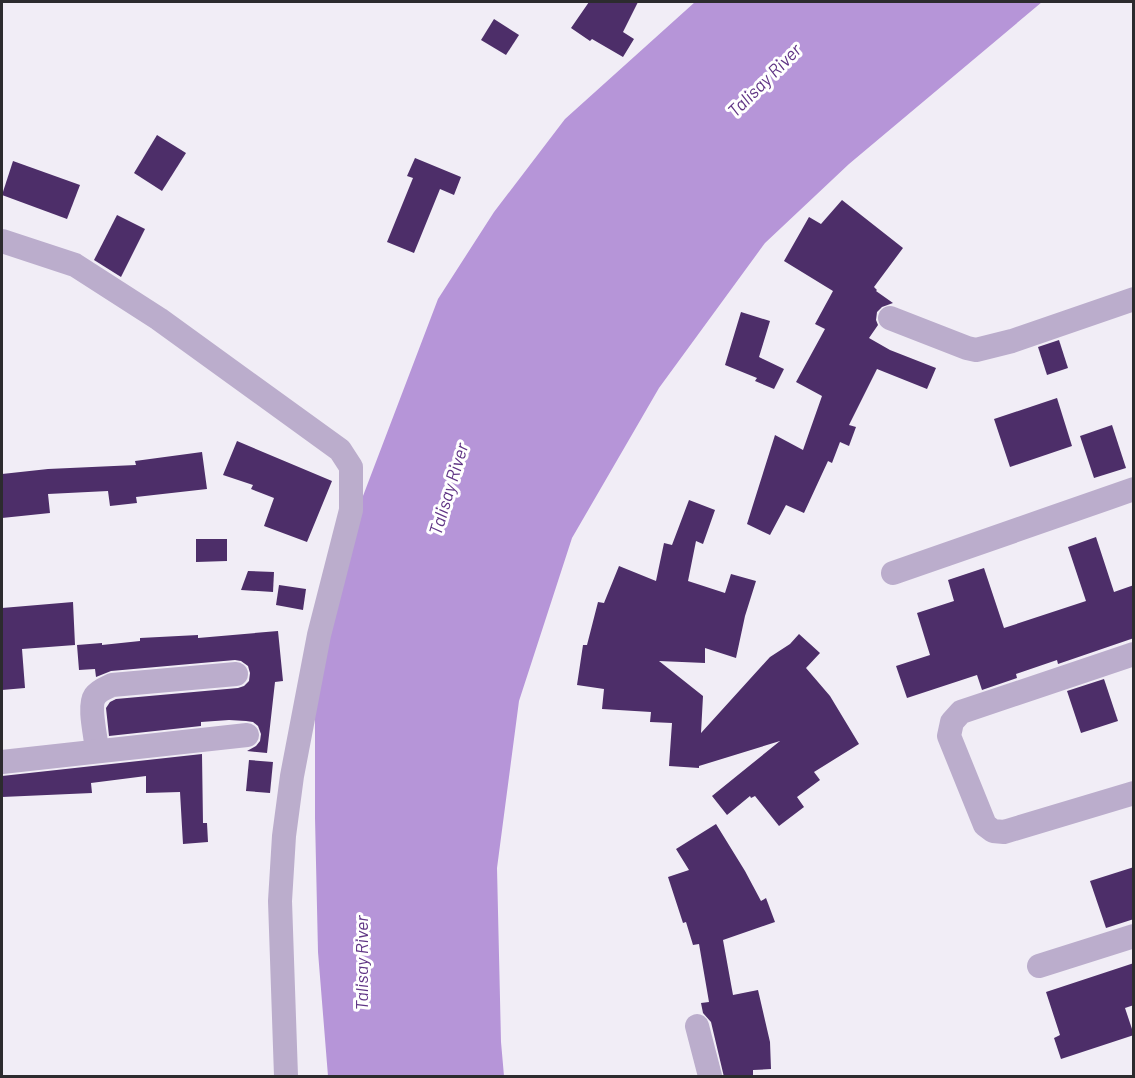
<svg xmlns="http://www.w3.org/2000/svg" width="1135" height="1078" viewBox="0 0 1135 1078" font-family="Barlow,sans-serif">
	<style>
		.water { fill: #b695d8 }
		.building { fill: #4d2e69 }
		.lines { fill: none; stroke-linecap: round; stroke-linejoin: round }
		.minor { stroke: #bbadcc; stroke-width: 24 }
		.labels { text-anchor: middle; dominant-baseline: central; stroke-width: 6; stroke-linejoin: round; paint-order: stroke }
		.water-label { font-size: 18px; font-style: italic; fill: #603585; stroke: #fff }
	</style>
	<rect width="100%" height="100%" fill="#f1edf6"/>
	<!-- water -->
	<polygon class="water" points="695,2 1042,2 849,164 765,243 659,388 572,538 519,701 497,868 501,1042 504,1076 328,1076 318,952 315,818 315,694 355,517 438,299 494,212 565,119"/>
	<!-- building -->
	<g class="building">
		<polygon points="589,2 638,2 623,32 634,39 623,57 592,39 590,41 571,28"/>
		<polygon points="494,19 519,35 506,55 481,40"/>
		<polygon points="157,135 186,153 162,191 134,173"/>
		<polygon points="415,158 461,177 454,195 440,189 414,253 387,242 413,178 407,176"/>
		<polygon points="13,161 80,185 67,219 2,195"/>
		<polygon points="842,200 903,248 874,287 877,290 876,291 893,303 882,307 877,312 876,320 878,325 869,338 890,350 936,368 927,389 877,369 849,425 856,427 849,446 840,442 832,463 828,461 804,513 786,505 770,535 747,524 775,435 803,450 822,396 796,382 825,329 815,324 833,291 784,261 809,217 821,224"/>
		<polygon points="117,215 145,229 121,277 94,260"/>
		<polygon points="741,312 770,321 759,357 784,369 774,389 755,381 757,378 725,365"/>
		<polygon points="1059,340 1068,368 1047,375 1038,347"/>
		<polygon points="1057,398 1072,446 1010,467 994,419"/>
		<polygon points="1112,425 1126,468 1094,478 1080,436"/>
		<polygon points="237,441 332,481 307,542 264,526 274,498 251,489 253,485 223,475"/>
		<polygon points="202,452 207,489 136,497 137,503 110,506 108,491 48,494 50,513 2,518 2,474 48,469 136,465 135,461"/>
		<polygon points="689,500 715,510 703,544 696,541 688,581 725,593 731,574 756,581 745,616 736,658 705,648 705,663 659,661 703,696 701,733 770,657 790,644 799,634 820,653 806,668 830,696 859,744 814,772 820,780 797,797 804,807 779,826 755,796 751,798 750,796 727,815 712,796 780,741 699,766 699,768 669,766 672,723 650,722 651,712 602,709 604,689 577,685 583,645 587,645 598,602 604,603 619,566 656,581 664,543 672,545"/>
		<polygon points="1096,537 1114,592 1134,585 1134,638 1058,664 1057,660 1016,674 1017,678 982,690 977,675 907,698 896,666 930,655 917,613 954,601 948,580 984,568 1004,628 1086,601 1068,547"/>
		<polygon points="196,539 227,539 227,561 196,562"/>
		<polygon points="248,571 274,572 273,592 241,590"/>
		<polygon points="279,585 306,589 303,610 276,605"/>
		<polygon points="73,602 75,645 22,649 25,688 2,690 2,608"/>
		<polygon points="278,631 283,681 275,682 267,753 247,751 256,746 260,741 261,734 258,726 253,722 246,721 229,720 201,722 201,726 109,736 106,708 110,702 116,699 238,688 244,686 249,681 250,673 248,666 241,661 235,660 111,671 96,677 95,669 79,670 77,645 102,643 102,645 140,641 140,638 198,635 198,638"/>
		<polygon points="1104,679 1118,721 1081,733 1067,691"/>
		<polygon points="202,754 203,823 207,823 208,842 183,844 180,792 146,793 146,776 91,783 92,793 2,797 2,776"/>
		<polygon points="249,760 273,762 270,793 246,791"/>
		<polygon points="716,824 745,871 761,901 766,898 775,922 723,940 733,995 758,990 770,1042 771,1069 753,1070 753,1075 742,1077 724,1077 711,1022 703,1013 701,1003 709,1002 699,944 693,945 686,922 683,923 668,877 689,870 676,849"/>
		<polygon points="1134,867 1134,919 1106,928 1090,881"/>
		<polygon points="1134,963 1134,1005 1125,1008 1134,1035 1061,1059 1054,1038 1060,1035 1046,992"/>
	</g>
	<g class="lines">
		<!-- minor -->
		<g class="minor">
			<polyline points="2,241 75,265 159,319 340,450 351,467 351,510 319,635 292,776 284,836 280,901 286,1076"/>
			<polyline points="890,318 967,348 976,350 1012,341 1134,299"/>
			<polyline points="893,573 1134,489"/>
			<polyline points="1134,654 961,712 952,722 949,736 985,825 993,831 1004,832 1134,793"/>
			<path d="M 97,750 C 96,737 88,706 95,696 C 99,690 106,688 112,685 L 236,674"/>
			<polyline points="2,762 247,735"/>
			<polyline points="1039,966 1134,936"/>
			<polyline points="697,1026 710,1076"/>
		</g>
	</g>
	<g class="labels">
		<!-- water labels -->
		<g class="water-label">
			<text transform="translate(764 80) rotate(-45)">Talisay River</text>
			<text transform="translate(448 489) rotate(-73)">Talisay River</text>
			<text transform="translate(361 963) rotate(-90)">Talisay River</text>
		</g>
	</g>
	<!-- border -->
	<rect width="1135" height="1078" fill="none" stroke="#2c2b2e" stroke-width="6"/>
</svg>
